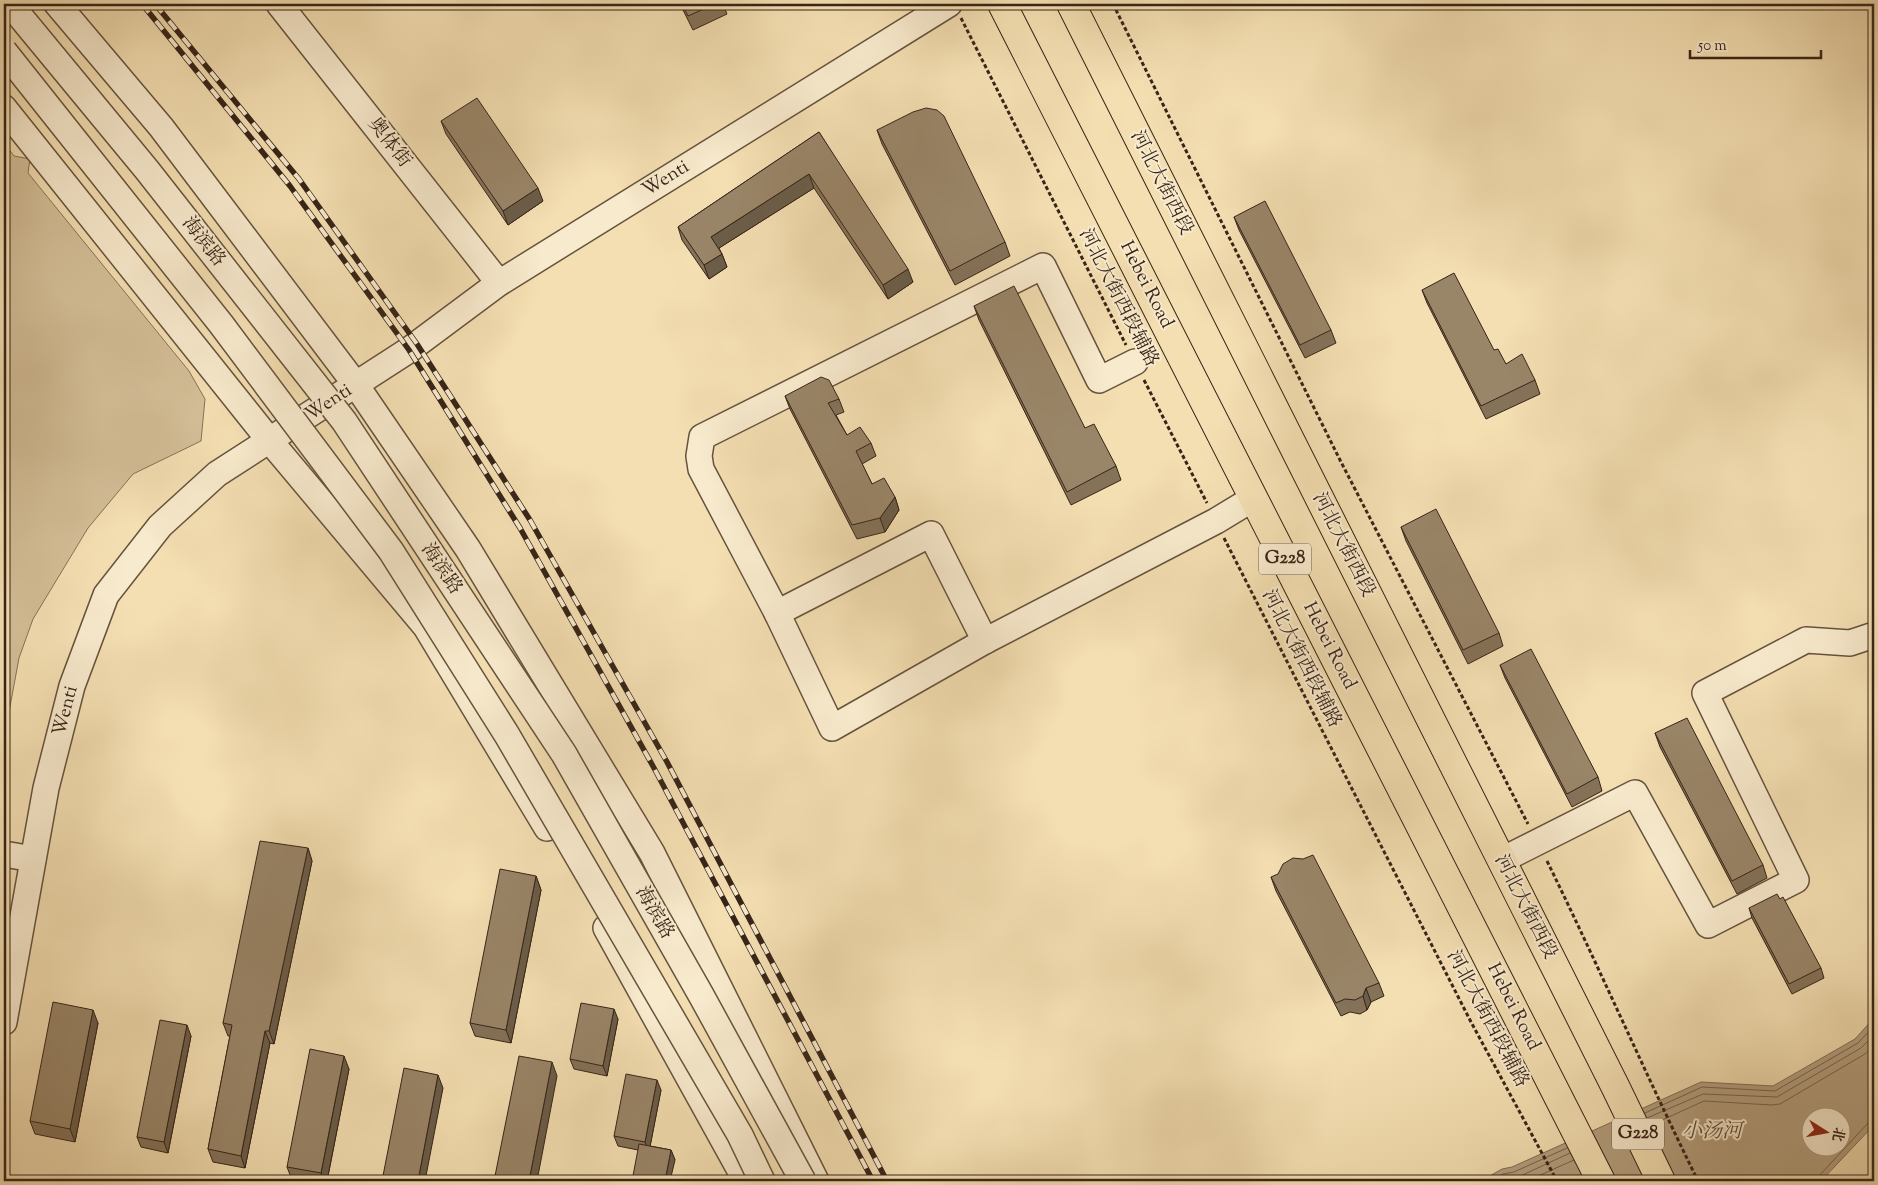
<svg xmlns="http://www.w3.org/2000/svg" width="1878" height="1185" viewBox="0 0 1878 1185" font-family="'Sorts Mill Goudy','Noto Serif SC',serif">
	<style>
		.grass { fill: #d4bf98; stroke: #867258 }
		.water { fill: #b49f7e; stroke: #826e55; fill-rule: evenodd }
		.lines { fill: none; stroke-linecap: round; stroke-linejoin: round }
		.shore { stroke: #76624b; stroke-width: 1 }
		.minor-casing { stroke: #66533e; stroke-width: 28 }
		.highway-casing { stroke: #372418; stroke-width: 30 }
		.path { stroke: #372418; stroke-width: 3; stroke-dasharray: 4 2.5; stroke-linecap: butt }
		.minor { stroke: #f8eacd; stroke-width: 25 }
		.highway { stroke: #f4dfb2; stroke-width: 28 }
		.rail-casing { stroke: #372418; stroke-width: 5.5 }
		.rail { stroke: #f8eacd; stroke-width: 4; stroke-dasharray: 11; stroke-linecap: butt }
		.minor-bridge-casing { stroke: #66533e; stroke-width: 28; stroke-linecap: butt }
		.minor-bridge { stroke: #f8eacd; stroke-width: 25 }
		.wall { fill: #847259; stroke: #372418 }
		.shaded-wall { fill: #6b5d49; stroke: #372418 }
		.building { fill: #998568; stroke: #372418 }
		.labels { text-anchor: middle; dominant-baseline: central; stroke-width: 4; stroke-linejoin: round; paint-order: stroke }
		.shield { fill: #f8eacd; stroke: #715f4e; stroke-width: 1 }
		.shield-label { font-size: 18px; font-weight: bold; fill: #372418 }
		.street-label { font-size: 19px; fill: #372418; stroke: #f8eacd }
		.water-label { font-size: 20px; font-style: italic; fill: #5c4937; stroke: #f8eacd }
	</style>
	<rect width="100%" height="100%" fill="#f4dfb2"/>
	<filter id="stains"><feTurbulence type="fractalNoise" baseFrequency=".004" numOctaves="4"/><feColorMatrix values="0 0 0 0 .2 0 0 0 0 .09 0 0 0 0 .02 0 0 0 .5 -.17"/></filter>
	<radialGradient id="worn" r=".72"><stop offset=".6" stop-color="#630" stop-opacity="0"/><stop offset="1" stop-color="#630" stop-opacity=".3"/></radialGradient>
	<!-- grass -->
	<polygon class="grass" points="4,143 14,156 30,159 28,173 189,371 205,399 201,441 133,474 88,528 33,619 19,658 4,739"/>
	<!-- water -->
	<path class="water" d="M 1874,1018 L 1874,1125 L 1821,1181 L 1481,1181 L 1502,1169 L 1512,1167 L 1701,1082 L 1773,1086 L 1855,1039 ZM 1810,1118 L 1840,1118 L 1840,1148 L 1810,1148 Z"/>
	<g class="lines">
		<!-- shore -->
		<g class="shore">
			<polyline points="1645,1113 1702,1087 1775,1091 1858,1043 1874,1026"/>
			<polyline points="1647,1118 1703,1094 1777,1097 1861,1048 1874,1035"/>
			<polyline points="1651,1125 1704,1101 1772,1105 1780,1104 1865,1054 1874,1046"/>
			<polyline points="1491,1181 1503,1174 1514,1172 1567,1148"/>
			<polyline points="1503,1181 1516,1178 1570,1153"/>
			<polyline points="1527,1181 1574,1160"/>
			<polyline points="1818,1181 1819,1176 1868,1123 1874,1121"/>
		</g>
		<!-- minor casing -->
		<g class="minor-casing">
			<g id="minor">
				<polyline points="57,4 161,127 356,385 468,549 652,853 816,1181"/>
				<polyline points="279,4 499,283"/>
				<polyline points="4,108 270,441 426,627 547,828"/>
				<polyline points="1135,362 1099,380 1043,266 702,437 699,456 701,469 777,613 832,728 985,641 1216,521 1254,498"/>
				<polyline points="777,613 931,534 985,641"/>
				<polyline points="4,854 33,859"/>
				<polyline points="1502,860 1635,793 1708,925 1796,880 1705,693 1806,640 1850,643 1874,635"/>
				<polyline points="606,928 746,1181"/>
				<polyline points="4,1022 46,788 72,686 106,595 160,526 217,474 409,350 499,283 949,4"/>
			</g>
		</g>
		<!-- highway casing -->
		<g class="highway-casing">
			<g id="highway">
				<polyline points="1002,4 1601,1181"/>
				<polyline points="1071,4 1615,1086 1661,1181"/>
			</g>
		</g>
		<!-- path -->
		<g class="path">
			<polyline points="1113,4 1340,460 1528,824"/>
			<polyline points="961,18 1126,345"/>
			<polyline points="1144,380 1207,503"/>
			<polyline points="1224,538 1471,1022 1557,1181"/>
			<path d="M 1547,861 C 1599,967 1646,1075 1698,1181"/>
		</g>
		<!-- minor -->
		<use href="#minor" class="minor"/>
		<!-- highway -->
		<use href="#highway" class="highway"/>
		<!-- rail casing -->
		<g class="rail-casing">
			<g id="rail">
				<polyline points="142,4 290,186 409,350 520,528 654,768 873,1181"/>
				<polyline points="155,4 299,179 417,344 530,520 667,762 887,1181"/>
			</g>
		</g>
		<!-- rail -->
		<use href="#rail" class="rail"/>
		<!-- minor-bridge casing -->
		<g class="minor-bridge-casing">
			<g id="minor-bridge">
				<polyline points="10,4 147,170 344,421 564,754 701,995 803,1181"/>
				<polyline points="4,51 221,324 391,551 507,735 740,1135 762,1181"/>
			</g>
		</g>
		<!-- minor-bridge -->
		<use href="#minor-bridge" class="minor-bridge"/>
	</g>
	<!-- wall -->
	<g class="wall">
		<polygon points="680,4 723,4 727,14 693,30"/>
		<polygon points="441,121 543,201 508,225 446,134"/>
		<polygon points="877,130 1005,242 1010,256 955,285 882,144"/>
		<polygon points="819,132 913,282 888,299 814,188 719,248 722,254 727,267 709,279 682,240 678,227"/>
		<polygon points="1234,217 1331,330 1336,343 1305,358 1239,230"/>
		<polygon points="1422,290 1494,350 1506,364 1535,380 1540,394 1486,419 1427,303"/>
		<polygon points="974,306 1085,428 1116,466 1121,480 1071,505 979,320"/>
		<polygon points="785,396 839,399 844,412 836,415 847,435 871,443 876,456 862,464 872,484 895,497 899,510 885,532 857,539 790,409"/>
		<polygon points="1401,527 1499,633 1503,646 1468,664 1406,541"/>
		<polygon points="1500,665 1598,777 1602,791 1572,807 1505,678"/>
		<polygon points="1655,733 1763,865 1767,878 1737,894 1660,747"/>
		<polygon points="308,848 312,861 274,1044 270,1043 245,1168 213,1162 208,1149 230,1036 228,1036 223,1023"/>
		<polygon points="536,876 541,890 511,1043 475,1036 470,1023"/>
		<polygon points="1271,877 1379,983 1384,996 1371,1002 1367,1010 1360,1014 1350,1012 1341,1016 1276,891"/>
		<polygon points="1749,908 1821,968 1824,978 1792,994 1752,918"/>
		<polygon points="618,1019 607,1076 574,1069 570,1059"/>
		<polygon points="98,1023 75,1142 35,1134 30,1121"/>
		<polygon points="191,1036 168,1153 141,1147 137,1137"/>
		<polygon points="349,1069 327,1181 298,1181 292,1180 287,1167"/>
		<polygon points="661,1090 650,1146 671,1150 675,1160 638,1150 618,1146 614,1136"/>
	</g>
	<!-- shaded-wall -->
	<g class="shaded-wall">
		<polygon points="809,174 814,188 716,250 711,237"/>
		<polygon points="538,188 543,201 508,225 503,211"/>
		<polygon points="722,254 727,267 709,279 704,265"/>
		<polygon points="908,269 913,282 888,299 883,285"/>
		<polygon points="895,497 899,510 885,532 880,518"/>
		<polygon points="308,848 312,861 274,1044 269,1031"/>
		<polygon points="536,876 541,890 511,1043 506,1030"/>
		<polygon points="1366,988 1371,1002 1367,1010 1363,996"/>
		<polygon points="614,1009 618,1019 607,1076 603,1066"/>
		<polygon points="93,1010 98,1023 75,1142 70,1129"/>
		<polygon points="187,1025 191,1036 168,1153 164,1142"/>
		<polygon points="265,1031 270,1043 245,1168 241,1156"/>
		<polygon points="344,1056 349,1069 327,1181 324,1181 321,1173"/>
		<polygon points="552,1062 557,1076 537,1181 529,1181"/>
		<polygon points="438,1075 443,1088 425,1181 418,1181"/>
		<polygon points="657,1080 661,1090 649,1152 645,1142"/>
		<polygon points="671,1150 675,1160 670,1181 665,1181"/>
	</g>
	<!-- building -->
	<g class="building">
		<polygon points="682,4 715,4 688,16"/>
		<polygon points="477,98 538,188 503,211 441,121"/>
		<polygon points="926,108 937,110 944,116 1005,242 950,271 877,130 913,112"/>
		<polygon points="819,132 908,269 883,285 809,174 711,237 722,254 704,265 678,227"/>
		<polygon points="1265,201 1331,330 1300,345 1234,217"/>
		<polygon points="1454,273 1494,350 1498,349 1506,364 1522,354 1535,380 1481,406 1422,290"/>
		<polygon points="1014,286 1085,428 1094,424 1116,466 1067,492 974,306"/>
		<polygon points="821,377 829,380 839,399 828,403 847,435 860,427 871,443 856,451 872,484 884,478 895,497 880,518 852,525 785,396"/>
		<polygon points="1436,509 1499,633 1463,650 1401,527"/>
		<polygon points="1531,649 1598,777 1567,794 1500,665"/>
		<polygon points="1687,718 1763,865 1732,881 1655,733"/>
		<polygon points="260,841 308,848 269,1031 265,1031 241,1156 208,1149 232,1025 223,1023"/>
		<polygon points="1313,855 1379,983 1366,988 1363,996 1355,1000 1345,999 1336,1003 1271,877 1278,874 1283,864 1293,858 1303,859"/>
		<polygon points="500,869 536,876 506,1030 470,1023"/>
		<polygon points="1777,894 1780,899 1783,897 1821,968 1789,984 1749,908"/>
		<polygon points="53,1002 93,1010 70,1129 30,1121"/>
		<polygon points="581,1003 614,1009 603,1066 570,1059"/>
		<polygon points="160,1020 187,1025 164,1142 137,1137"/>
		<polygon points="310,1049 344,1056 321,1173 287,1167"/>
		<polygon points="519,1056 552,1062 529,1181 494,1181"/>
		<polygon points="404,1068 438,1075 418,1181 382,1181"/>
		<polygon points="626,1074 657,1080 645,1142 614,1136"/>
		<polygon points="639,1144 671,1150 665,1181 632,1181"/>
		<polygon points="74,1179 83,1181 74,1181"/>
	</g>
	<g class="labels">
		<!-- shield labels -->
		<g class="shield">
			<rect x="1259" y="543.5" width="52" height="31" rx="4"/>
			<rect x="1612" y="1118.5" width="52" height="31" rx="4"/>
		</g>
		<g class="shield-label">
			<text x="1285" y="559">G228</text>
			<text x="1638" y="1134">G228</text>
		</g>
		<!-- street labels -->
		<g class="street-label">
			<text transform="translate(389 143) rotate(52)">奥体街</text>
			<text transform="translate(666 179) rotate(-32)">Wenti</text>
			<text transform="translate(1161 183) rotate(63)">河北大街西段</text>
			<text transform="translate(203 242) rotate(52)">海滨路</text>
			<text transform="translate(1146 285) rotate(63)">Hebei Road</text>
			<text transform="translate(1118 298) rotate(63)">河北大街西段辅路</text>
			<text transform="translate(329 403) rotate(-33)">Wenti</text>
			<text transform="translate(1343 545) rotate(63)">河北大街西段</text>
			<text transform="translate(441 569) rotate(56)">海滨路</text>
			<text transform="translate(1329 646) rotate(63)">Hebei Road</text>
			<text transform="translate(1301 659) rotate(63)">河北大街西段辅路</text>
			<text transform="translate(66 711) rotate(-75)">Wenti</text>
			<text transform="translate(1525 907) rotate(63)">河北大街西段</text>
			<text transform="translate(654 913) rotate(60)">海滨路</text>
			<text transform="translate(1513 1007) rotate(63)">Hebei Road</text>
			<text transform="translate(1487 1019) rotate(62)">河北大街西段辅路</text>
		</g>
		<!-- water labels -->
		<g class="water-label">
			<text x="1712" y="1132">小汤河</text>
		</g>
	</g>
	<!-- margin -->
	<rect width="1878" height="1185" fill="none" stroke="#f4dfb2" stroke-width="20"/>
	<rect x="5" y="5" width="1868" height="1175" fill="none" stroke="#372418" stroke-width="2.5"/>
	<rect x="10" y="10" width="1858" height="1165" fill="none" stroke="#372418"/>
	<!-- north arrow -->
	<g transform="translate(1826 1132) rotate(101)"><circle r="24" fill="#f8eacd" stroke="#ab9b85"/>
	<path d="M0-4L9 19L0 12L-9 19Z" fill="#8f2418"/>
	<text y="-8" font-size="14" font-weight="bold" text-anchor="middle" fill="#372418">北</text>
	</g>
	<!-- scale -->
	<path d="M1690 50v8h131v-8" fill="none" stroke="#372418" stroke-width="2.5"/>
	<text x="1698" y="50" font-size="15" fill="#372418" stroke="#f8eacd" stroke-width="4" paint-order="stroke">50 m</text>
	<rect width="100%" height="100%" filter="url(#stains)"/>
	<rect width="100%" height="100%" fill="url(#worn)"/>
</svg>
